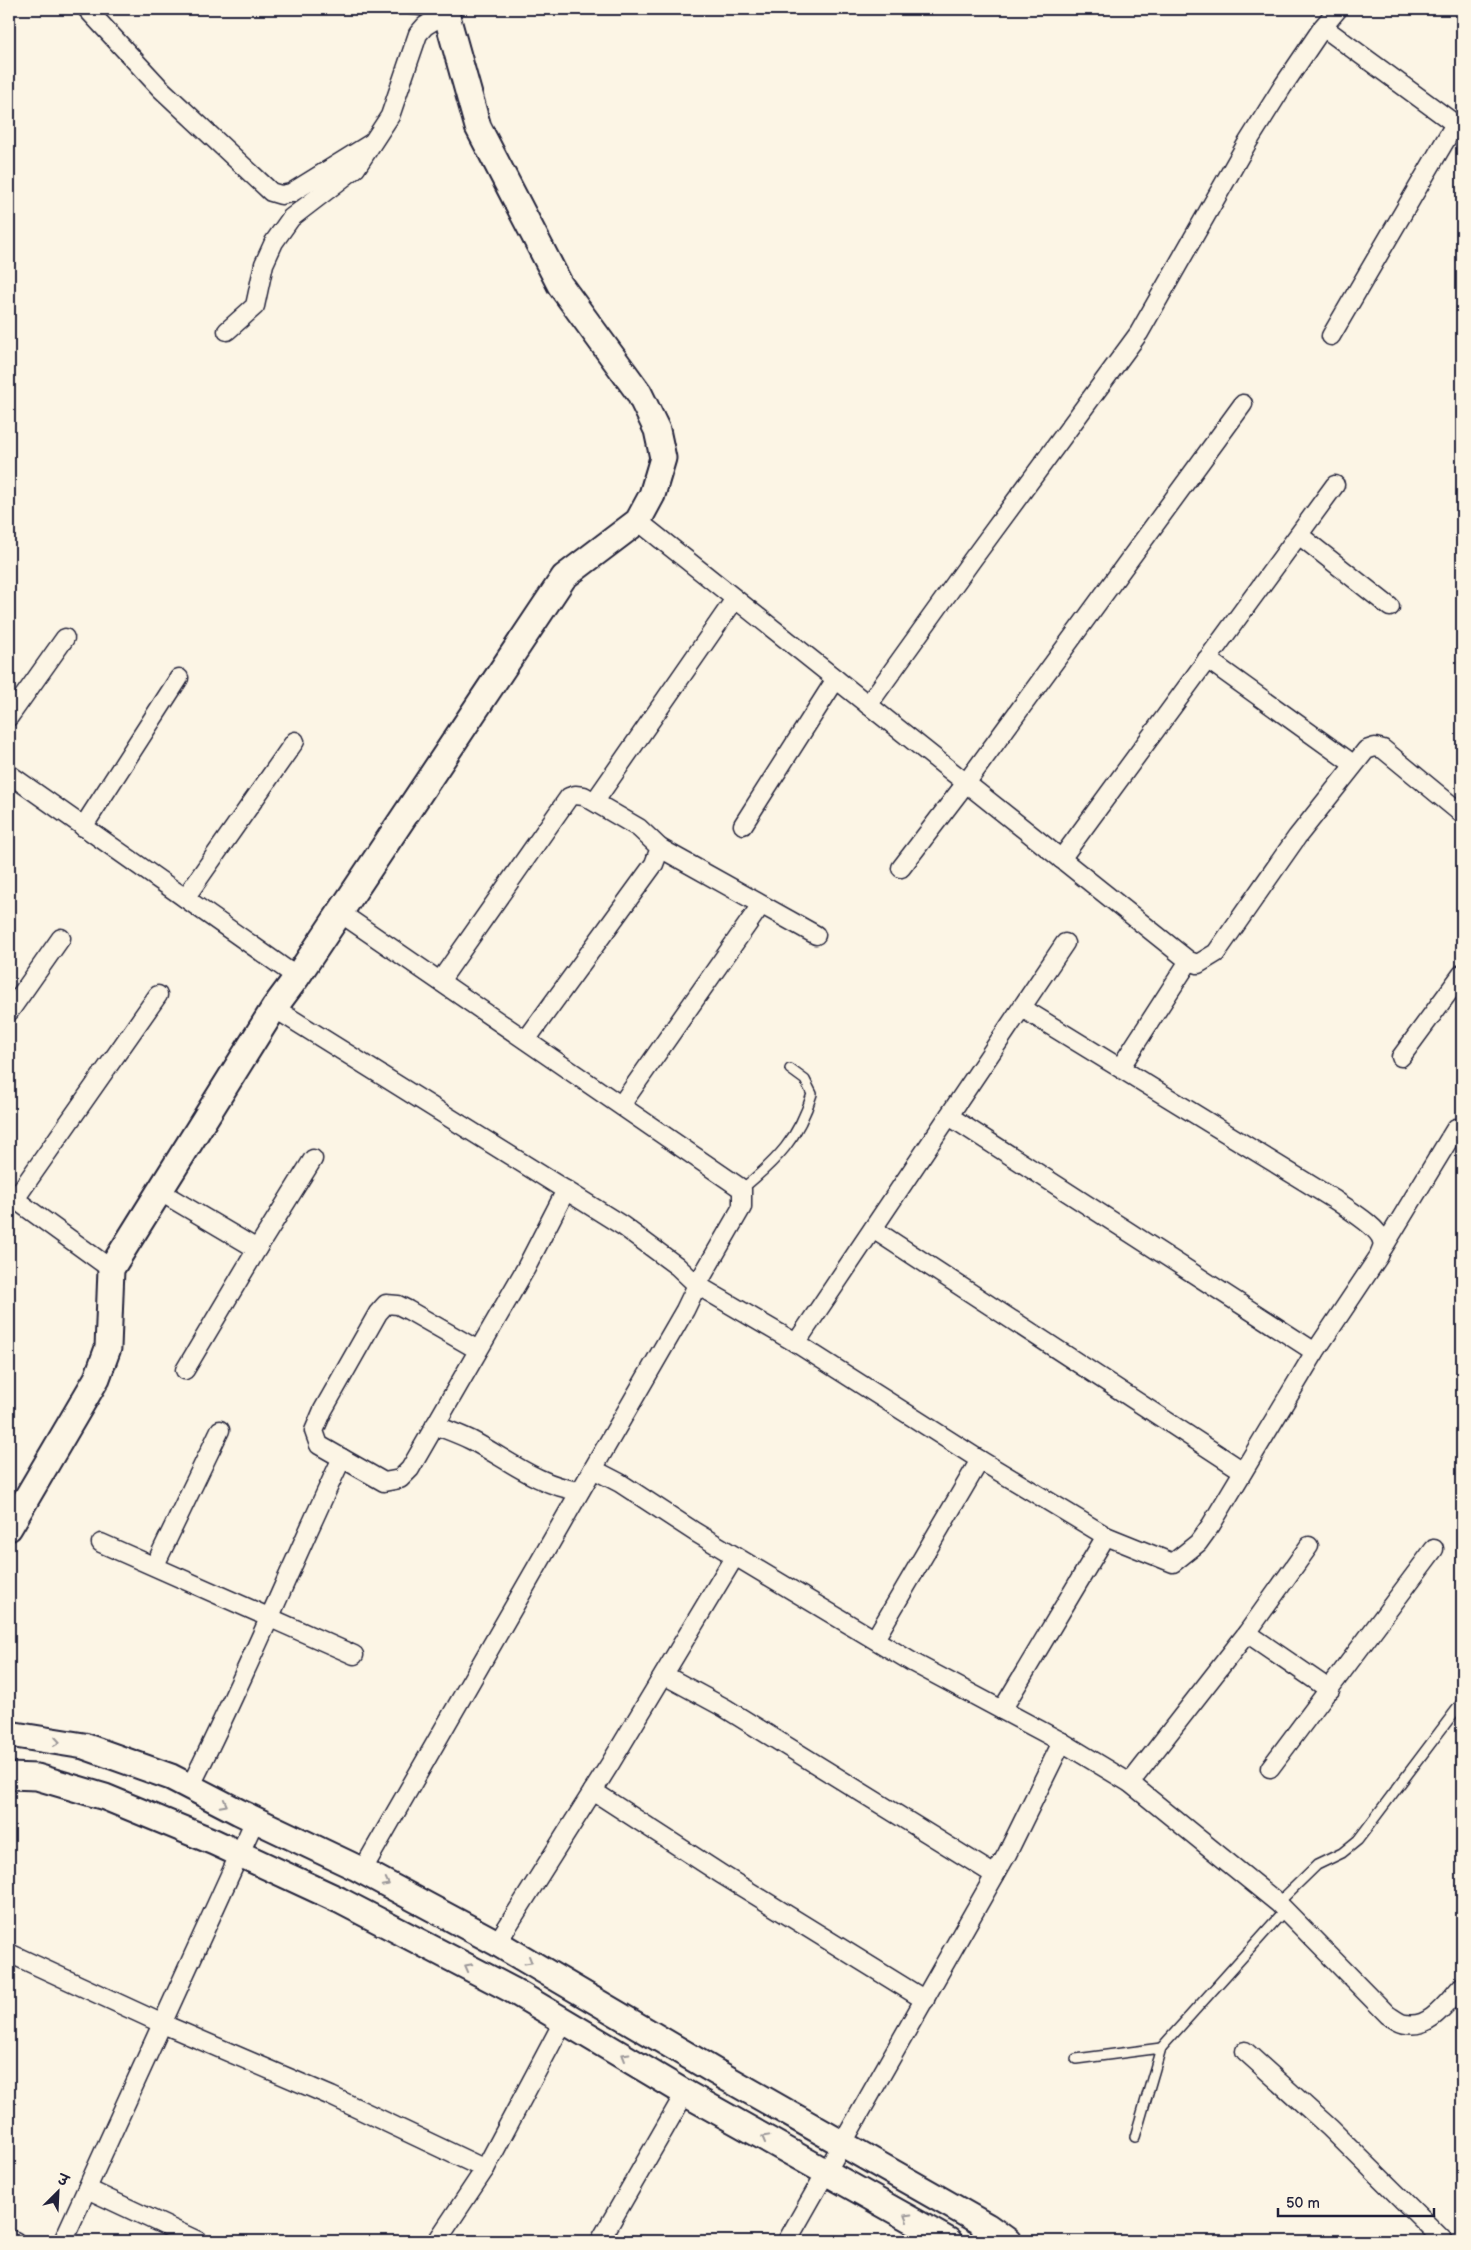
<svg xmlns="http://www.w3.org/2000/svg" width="1471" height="2250" viewBox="0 0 1471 2250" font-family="'Balsamiq Sans','Playpen Sans Deva',sans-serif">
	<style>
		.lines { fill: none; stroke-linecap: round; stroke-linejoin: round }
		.lane-casing { stroke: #22223b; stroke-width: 12 }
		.street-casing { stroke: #22223b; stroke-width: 21 }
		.secondary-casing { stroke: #22223b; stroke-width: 29 }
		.lane { stroke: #fcf5e5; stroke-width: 9 }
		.street { stroke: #fcf5e5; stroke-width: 18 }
		.secondary { stroke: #fcf5e5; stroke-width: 25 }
		.oneway { stroke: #9a9698 }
	</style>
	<rect width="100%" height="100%" fill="#fcf5e5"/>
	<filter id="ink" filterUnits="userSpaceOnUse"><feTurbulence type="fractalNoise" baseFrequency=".02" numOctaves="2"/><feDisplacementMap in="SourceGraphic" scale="10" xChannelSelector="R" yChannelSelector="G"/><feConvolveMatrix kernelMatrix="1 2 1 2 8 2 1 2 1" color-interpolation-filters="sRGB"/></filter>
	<g filter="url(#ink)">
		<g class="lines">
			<!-- lane casing -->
			<g class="lane-casing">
				<g id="lane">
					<polyline points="408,9 442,13"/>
					<path d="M 742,1189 C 777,1160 799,1138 812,1094 L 805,1080 L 790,1069"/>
					<polyline points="1278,1903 1317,1865 1342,1853 1358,1840 1462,1702"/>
					<polyline points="1161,2048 1285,1910"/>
					<polyline points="1076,2059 1161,2048 1135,2137"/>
				</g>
			</g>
			<!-- street casing -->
			<g class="street-casing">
				<g id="street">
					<polyline points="87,9 161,89 271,192 281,195 291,193 370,144"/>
					<polyline points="1323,27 1462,129"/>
					<polyline points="227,331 255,306 264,264 274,242 291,218 356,168 390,116 418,34 425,26 446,13"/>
					<polyline points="1331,336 1455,124"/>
					<polyline points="638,521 1189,961 1198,964 1216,953 1297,837 1366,750 1375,747 1383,749 1462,814"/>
					<polyline points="1299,535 1390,607"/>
					<polyline points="1207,659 1353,764"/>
					<polyline points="868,705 972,560 1139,333 1246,145 1283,86 1323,27 1338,9"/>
					<polyline points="9,717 65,638"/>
					<polyline points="9,774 297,977"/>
					<polyline points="595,801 735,599"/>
					<polyline points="743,825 836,679"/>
					<polyline points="83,827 179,678"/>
					<polyline points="660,848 816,935"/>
					<polyline points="1061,859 1335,485"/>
					<polyline points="901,868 966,783 1243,404"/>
					<polyline points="185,898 295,741"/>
					<path d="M 339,912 L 742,1189 L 742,1207 L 697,1285 L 796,1343 L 980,1460 L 1106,1536 L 1173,1563 L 1198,1543 L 1211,1525 L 1315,1352 L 1379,1256 C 1381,1250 1384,1247 1382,1241 C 1379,1227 1346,1208 1335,1200 L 1022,1008"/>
					<polyline points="440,981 569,797 575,795 584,796 639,828 660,848 654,864 526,1040"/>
					<polyline points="274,1008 623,1226 677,1266 697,1285 685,1310 593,1469"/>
					<polyline points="9,1012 61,938"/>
					<polyline points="1401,1057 1462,974"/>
					<polyline points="1120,1068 1189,961"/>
					<polyline points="621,1105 761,905"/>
					<polyline points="949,1116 1315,1352"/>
					<polyline points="159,1191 257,1249 185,1370"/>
					<polyline points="9,1195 111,1269"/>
					<polyline points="15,1199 158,995"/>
					<polyline points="873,1229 1243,1471"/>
					<polyline points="1383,1248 1456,1128"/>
					<polyline points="257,1249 313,1159"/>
					<polyline points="796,1343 1065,943"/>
					<polyline points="478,1350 408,1310 398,1305 386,1304 378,1313 323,1410 314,1431 319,1445 384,1482 400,1479 410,1469 526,1268 566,1190"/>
					<path d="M 435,1425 C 447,1430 459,1434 471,1440 C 507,1459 539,1486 580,1491"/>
					<polyline points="101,1543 354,1655"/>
					<polyline points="155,1565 220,1430"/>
					<polyline points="1247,1633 1330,1690"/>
					<polyline points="875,1639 980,1460"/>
					<polyline points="664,1675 725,1708 995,1875"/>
					<polyline points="1002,1710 1106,1536"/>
					<polyline points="1270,1768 1434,1549"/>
					<polyline points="1130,1783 1247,1633 1309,1546"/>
					<path d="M 190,1787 C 245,1679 290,1567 342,1458"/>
					<polyline points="593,1791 721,1874 925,2000"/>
					<path d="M 362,1871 L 593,1469 L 620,1483 L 695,1532 L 912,1662 L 1062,1742 L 1130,1783 L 1278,1903 L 1388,2015 C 1393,2018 1400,2024 1406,2024 C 1430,2029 1447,2002 1462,1986"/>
					<polyline points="497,1943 610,1764 735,1556"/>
					<polyline points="9,1953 163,2024 331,2096 485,2169"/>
					<polyline points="1245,2051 1330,2128 1444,2241"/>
					<polyline points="87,2189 198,2241"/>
					<polyline points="9,2239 15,2241"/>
					<polyline points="63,2241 255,1820"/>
					<polyline points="437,2241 485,2169 564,2020"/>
					<polyline points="600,2241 685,2093"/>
					<polyline points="787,2241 1007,1854 1062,1742"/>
					<polyline points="978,2241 987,2226"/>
				</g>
			</g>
			<!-- secondary casing -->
			<g class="secondary-casing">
				<g id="secondary">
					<polyline points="9,1528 97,1378 108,1348 111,1269 274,1008 297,977 564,577 638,521 652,495 663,458 657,430 639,393 560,285 478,127 446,13 447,9"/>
					<polyline points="9,1734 84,1746 171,1777 239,1812 357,1868 497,1943 716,2072 987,2226 1008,2241"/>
					<polyline points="9,1776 37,1777 105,1797 214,1842 339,1900 512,1990 685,2093 949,2241"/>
				</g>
			</g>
			<!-- lane -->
			<use href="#lane" class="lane"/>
			<!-- street -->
			<use href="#street" class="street"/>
			<!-- secondary -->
			<use href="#secondary" class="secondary"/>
		</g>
		<!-- one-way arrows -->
		<defs><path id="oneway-chevron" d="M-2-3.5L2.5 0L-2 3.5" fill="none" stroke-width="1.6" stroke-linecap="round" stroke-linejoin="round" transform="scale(1.25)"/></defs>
		<g class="oneway">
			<use href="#oneway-chevron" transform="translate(57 1742) rotate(9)"/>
			<use href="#oneway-chevron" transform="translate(224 1804) rotate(28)"/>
			<use href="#oneway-chevron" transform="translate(386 1883) rotate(27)"/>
			<use href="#oneway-chevron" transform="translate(529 1961) rotate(30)"/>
			<use href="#oneway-chevron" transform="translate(468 1967) rotate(-152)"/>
			<use href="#oneway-chevron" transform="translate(625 2056) rotate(-150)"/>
			<use href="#oneway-chevron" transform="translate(765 2138) rotate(-151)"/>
			<use href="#oneway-chevron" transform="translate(907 2217) rotate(-150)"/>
		</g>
	</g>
	<!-- margin -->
	<rect width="1471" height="2250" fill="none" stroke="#fcf5e5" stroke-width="30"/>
	<rect x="15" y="15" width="1441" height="2220" fill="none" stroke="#22223b" stroke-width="2" filter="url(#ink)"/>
	<!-- north arrow -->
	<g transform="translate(58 2192) rotate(24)" stroke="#fcf5e5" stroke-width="4" paint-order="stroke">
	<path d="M0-4L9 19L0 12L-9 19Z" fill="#22223b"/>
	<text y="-8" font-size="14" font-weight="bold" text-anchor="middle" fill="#22223b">उ</text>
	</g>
	<!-- scale -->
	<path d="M1278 2208v8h156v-8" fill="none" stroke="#22223b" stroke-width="2.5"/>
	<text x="1286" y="2208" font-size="15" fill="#22223b" stroke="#fcf5e5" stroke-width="4" paint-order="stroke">50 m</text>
</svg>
